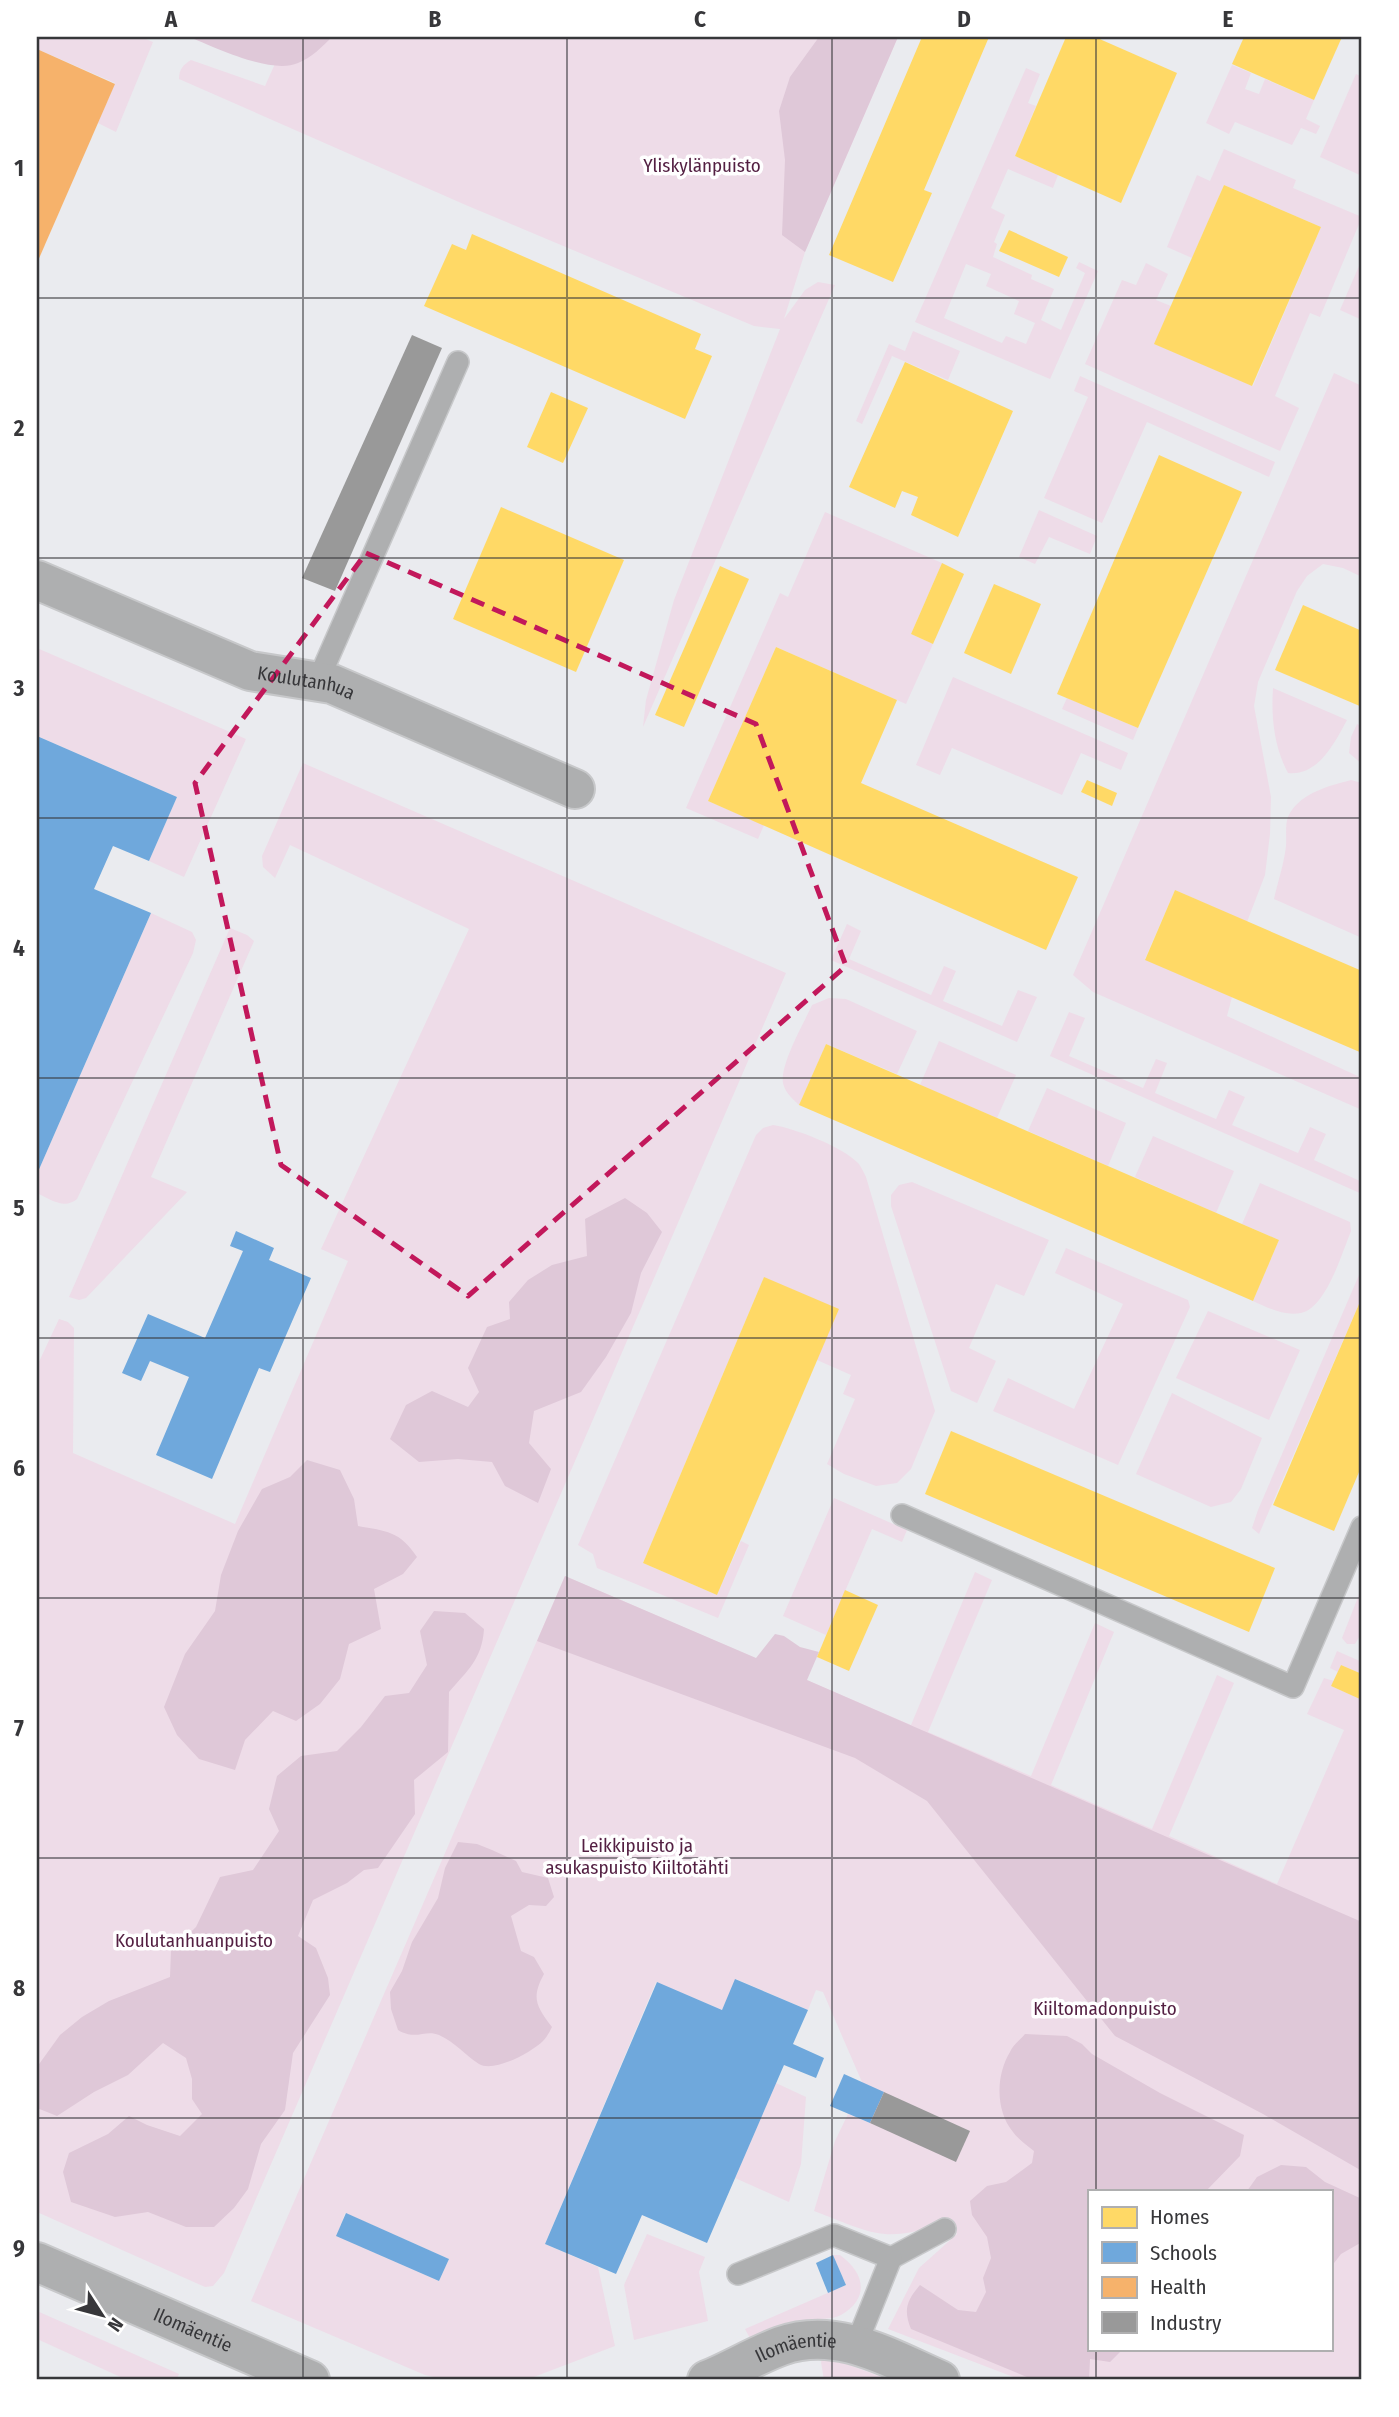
<svg xmlns="http://www.w3.org/2000/svg" width="1399" height="2417" viewBox="0 0 1399 2417" font-family="'Fira Sans Condensed',sans-serif">
	<style>
		.green { fill: #eedce8; fill-rule: evenodd }
		.forest { fill: #dfc8d8 }
		.homes { fill: #ffd966 }
		.schools { fill: #6fa8dc }
		.health { fill: #f6b26b }
		.industry { fill: #999 }
		.lines { fill: none; stroke-linecap: round; stroke-linejoin: round }
		.service-casing { stroke: #c7c8ca; stroke-width: 24 }
		.minor-casing { stroke: #c7c8ca; stroke-width: 42 }
		.tertiary-casing { stroke: #c7c8ca; stroke-width: 42 }
		.service { stroke: #aeafb0; stroke-width: 21 }
		.minor { stroke: #aeafb0; stroke-width: 38 }
		.tertiary { stroke: #aeafb0; stroke-width: 38 }
		.marked { fill: none; stroke: #c2185b; stroke-width: 5; stroke-dasharray: 14 9; stroke-linejoin: round }
		.grid { fill: none; stroke: #37373a; stroke-width: 2; stroke-opacity: 0.55 }
		.labels { text-anchor: middle; dominant-baseline: central; stroke-width: 7; stroke-linejoin: round; paint-order: stroke }
		.park-label { font-size: 19px; fill: #531f42; stroke: #fff }
		.street-label { font-size: 19px; fill: #37373a; stroke: #fff }
		.neatline { fill: none; stroke: #37373a; stroke-width: 2.5 }
		.grid-label { font-size: 23px; text-anchor: middle; font-weight: bold; fill: #37373a }
	</style>
	<rect width="100%" height="100%" fill="#eaebef"/>
	<!-- green -->
	<g class="green">
		<polygon points="37,37 141,37 153,42 116,132 98,123 115,83 37,49"/>
		<path d="M 287,37 L 898,37 L 805,252 L 784,319 L 805,290 L 818,282 L 835,285 L 643,727 L 646,700 L 674,600 L 780,329 L 754,326 L 468,206 L 179,79 C 179,69 183,65 191,60 L 265,86 Z"/>
		<polygon points="1232,65 1251,73 1245,89 1259,94 1265,79 1314,100 1306,119 1320,126 1316,134 1301,128 1292,145 1235,122 1229,134 1206,123"/>
		<path d="M 1026,68 L 1040,74 L 1028,103 L 1036,106 L 1015,156 L 1058,175 L 1053,188 L 1008,169 L 991,208 L 1005,215 L 994,242 L 997,244 L 993,257 L 1032,275 L 1031,279 L 1054,289 L 1041,320 L 1061,330 L 1085,273 L 1076,268 L 1079,262 L 1098,271 L 1050,379 L 915,322 ZM 966,264 L 991,274 L 986,286 L 1019,301 L 1014,314 L 1035,323 L 1026,344 L 1006,336 L 1002,343 L 944,318 Z"/>
		<polygon points="1356,74 1362,77 1362,176 1320,157"/>
		<polygon points="1224,149 1296,180 1293,188 1362,217 1320,317 1310,313 1275,396 1299,408 1280,451 1085,364 1122,280 1136,285 1146,263 1168,274 1156,300 1171,306 1155,344 1253,386 1321,227 1224,185 1192,258 1167,247 1197,175 1210,181"/>
		<polygon points="1362,259 1362,320 1340,310"/>
		<polygon points="913,331 960,351 948,380 892,356 862,424 856,421 889,344 905,351"/>
		<polygon points="1334,373 1362,386 1362,577 1343,568 1323,564 1307,576 1297,591 1258,682 1254,706 1271,797 1270,834 1265,875 1247,922 1175,890 1145,959 1232,997 1227,1016 1362,1078 1362,1110 1093,992 1073,975"/>
		<polygon points="1080,376 1275,462 1269,477 1147,422 1102,523 1044,498 1088,397 1074,391"/>
		<polygon points="1039,510 1097,536 1090,554 1049,537 1035,564 1019,557"/>
		<polygon points="825,512 942,563 911,634 933,644 906,704 776,647 708,801 764,825 758,839 686,808 780,593 788,597"/>
		<polygon points="37,648 246,739 184,877 149,861 177,797 37,736"/>
		<polygon points="953,677 1128,753 1121,770 1081,753 1062,795 952,748 940,775 916,765"/>
		<path d="M 1273,688 L 1347,720 C 1334,744 1318,776 1288,773 C 1274,747 1271,717 1273,688 Z"/>
		<polygon points="1067,698 1138,728 1133,740 1062,709"/>
		<polygon points="1357,724 1362,727 1362,764 1349,753 1351,737"/>
		<polygon points="303,763 786,973 224,2273 213,2286 205,2287 37,2212 37,1366 59,1319 68,1322 74,1328 73,1453 235,1524 348,1261 321,1249 469,929 290,845 275,878 263,867 262,856"/>
		<path d="M 1351,780 L 1362,783 L 1362,938 L 1274,899 C 1278,881 1284,864 1286,846 C 1287,835 1284,822 1290,813 C 1303,792 1329,786 1351,780 Z"/>
		<path d="M 151,913 L 192,932 L 196,940 L 193,953 L 77,1199 C 64,1210 50,1199 37,1193 L 37,1174 Z"/>
		<polygon points="847,924 861,931 849,959 931,995 944,966 956,971 943,1001 1002,1026 1018,990 1037,997 1017,1042 831,960"/>
		<polygon points="230,928 247,935 254,941 151,1177 187,1192 86,1298 79,1300 69,1297"/>
		<path d="M 829,998 L 846,999 L 917,1031 L 897,1074 L 826,1044 L 799,1105 C 793,1099 785,1093 783,1083 C 780,1064 804,1023 812,1005 Z"/>
		<polygon points="1069,1012 1085,1018 1069,1056 1143,1088 1156,1059 1167,1063 1155,1093 1216,1119 1229,1090 1245,1097 1232,1125 1298,1153 1310,1127 1326,1134 1314,1160 1362,1182 1362,1194 1050,1056"/>
		<polygon points="939,1041 1016,1075 997,1118 920,1085"/>
		<polygon points="1047,1088 1126,1123 1108,1166 1028,1131"/>
		<path d="M 773,1125 C 794,1128 843,1147 858,1163 C 861,1166 864,1173 866,1177 L 935,1411 L 911,1469 L 897,1483 L 876,1486 L 844,1474 L 827,1464 L 855,1399 L 843,1394 L 851,1375 L 817,1360 L 764,1277 L 643,1563 L 717,1595 L 741,1541 L 749,1545 L 718,1618 L 597,1568 L 593,1554 L 578,1545 L 756,1135 L 763,1128 Z"/>
		<polygon points="1153,1136 1234,1171 1216,1213 1135,1177"/>
		<polygon points="912,1182 1049,1240 1024,1296 996,1284 969,1348 996,1361 977,1403 951,1391 891,1206 891,1195 899,1185"/>
		<path d="M 1260,1183 L 1350,1222 L 1351,1231 C 1342,1253 1326,1308 1301,1313 C 1284,1316 1268,1308 1253,1301 L 1279,1240 L 1242,1224 Z"/>
		<polygon points="1066,1248 1188,1300 1190,1307 1118,1465 993,1411 1008,1378 1074,1409 1123,1304 1055,1273"/>
		<polygon points="1362,1268 1362,1297 1259,1534 1252,1528 1258,1510"/>
		<polygon points="1208,1311 1300,1350 1269,1420 1176,1378"/>
		<polygon points="1172,1393 1262,1438 1241,1489 1231,1502 1211,1507 1136,1474"/>
		<polygon points="834,1498 907,1530 902,1542 872,1529 826,1635 783,1616"/>
		<path d="M 975,1572 L 992,1580 L 928,1732 L 1031,1776 L 1095,1623 L 1114,1632 L 1051,1785 L 1152,1829 L 1217,1675 L 1234,1683 L 1169,1836 L 1277,1884 L 1344,1730 L 1307,1714 L 1324,1678 L 1334,1681 L 1331,1686 L 1362,1700 L 1362,2380 L 1021,2380 L 888,2329 L 919,2268 L 957,2234 L 949,2220 C 885,2245 875,2234 814,2211 L 835,2141 L 848,2114 L 870,2123 L 862,2082 L 823,1992 L 816,1990 L 808,2010 L 736,1979 L 722,2010 L 656,1982 L 545,2244 L 598,2267 L 615,2346 L 526,2380 L 447,2380 L 425,2375 L 251,2301 L 565,1576 L 911,1725 ZM 1089,2191 L 1331,2191 L 1331,2349 L 1089,2349 ZM 345,2213 L 449,2259 L 439,2281 L 337,2236 Z"/>
		<polygon points="1362,1587 1362,1632 1355,1644 1347,1644 1342,1638"/>
		<polygon points="1337,1651 1362,1662 1362,1674 1341,1665 1338,1672 1330,1668"/>
		<polygon points="776,2083 806,2097 801,2164 789,2202 735,2178"/>
		<polygon points="647,2234 705,2257 699,2272 708,2321 634,2340 624,2285"/>
		<path d="M 833,2255 L 840,2255 C 865,2273 870,2298 841,2315 C 832,2320 818,2318 809,2321 C 790,2327 771,2337 753,2344 L 745,2329 L 846,2285 Z"/>
		<polygon points="37,2311 179,2374 176,2380 127,2380 37,2339"/>
		<polygon points="823,2358 830,2358 890,2380 824,2380 821,2362"/>
	</g>
	<!-- forest -->
	<g class="forest">
		<path d="M 189,37 L 332,37 C 322,47 311,58 298,63 C 271,75 215,47 189,37 Z"/>
		<polygon points="819,37 898,37 805,252 782,235 785,160 779,111 790,77"/>
		<polygon points="625,1198 647,1213 662,1232 641,1273 631,1313 606,1357 581,1392 534,1411 529,1443 551,1469 538,1503 505,1486 492,1462 458,1459 419,1462 390,1439 406,1405 432,1391 468,1407 479,1392 468,1368 487,1327 510,1319 509,1302 528,1280 552,1265 587,1256 585,1219"/>
		<path d="M 307,1460 L 340,1470 L 354,1499 L 358,1526 C 386,1531 400,1531 417,1557 L 403,1574 L 374,1589 L 381,1629 L 349,1644 L 340,1679 L 320,1704 L 296,1721 L 273,1711 L 245,1740 L 235,1770 L 199,1759 L 177,1735 L 164,1707 L 185,1654 L 215,1611 L 221,1575 L 238,1531 L 262,1489 L 290,1477 Z"/>
		<polygon points="565,1576 756,1658 775,1634 784,1636 800,1647 819,1652 807,1680 1362,1922 1362,2171 1263,2114 1115,2036 927,1801 855,1758 537,1641"/>
		<path d="M 434,1611 L 465,1613 L 484,1629 C 482,1659 468,1670 449,1692 L 448,1752 L 414,1780 L 415,1814 L 378,1868 L 364,1870 L 347,1883 L 313,1900 L 298,1936 L 316,1948 L 328,1978 L 330,1995 L 293,2053 L 285,2110 L 261,2144 L 248,2189 L 234,2208 L 214,2227 L 186,2227 L 148,2212 L 115,2217 L 71,2202 L 63,2172 L 69,2153 L 108,2134 L 129,2116 L 147,2125 L 180,2136 L 202,2114 L 192,2099 L 192,2079 L 186,2058 L 163,2043 L 128,2075 L 94,2092 L 57,2116 L 37,2108 L 37,2067 L 60,2035 L 82,2017 L 109,2001 L 170,1977 L 171,1951 L 196,1927 L 220,1877 L 253,1870 L 279,1831 L 269,1809 L 277,1776 L 301,1756 L 337,1751 L 361,1727 L 385,1696 L 409,1693 L 427,1665 L 420,1631 Z"/>
		<path d="M 458,1842 L 477,1844 L 492,1850 L 516,1861 L 522,1872 L 548,1878 L 554,1897 L 546,1906 L 529,1905 L 511,1916 L 521,1951 L 534,1957 L 544,1974 C 531,1998 536,2006 552,2027 C 550,2031 547,2037 543,2041 C 532,2052 494,2073 479,2064 C 465,2055 455,2042 439,2035 C 425,2029 416,2041 398,2030 L 391,2009 L 390,1992 L 402,1971 L 412,1942 L 438,1898 L 445,1868 Z"/>
		<path d="M 1025,2034 L 1067,2036 L 1082,2044 L 1092,2054 L 1160,2093 L 1244,2135 L 1240,2156 L 1206,2191 L 1089,2191 L 1089,2349 L 1123,2349 L 1110,2362 L 1090,2359 L 1089,2380 L 1034,2380 L 911,2329 C 903,2310 907,2300 920,2285 L 958,2310 L 976,2312 L 986,2292 L 983,2278 L 991,2258 L 987,2237 L 972,2215 L 970,2201 L 987,2186 L 1006,2182 L 1032,2163 L 1034,2151 C 1027,2145 1018,2139 1013,2132 C 995,2110 996,2075 1010,2052 C 1013,2045 1020,2040 1025,2034 Z"/>
		<polygon points="1281,2165 1306,2167 1325,2182 1362,2199 1362,2242 1341,2254 1331,2267 1331,2191 1247,2191 1257,2177"/>
	</g>
	<!-- homes -->
	<g class="homes">
		<polygon points="922,37 989,37 924,190 932,193 893,282 829,255"/>
		<polygon points="1066,37 1095,37 1177,73 1121,203 1015,156"/>
		<polygon points="1244,37 1342,37 1314,100 1232,64"/>
		<polygon points="1224,185 1321,227 1252,386 1154,344"/>
		<polygon points="1009,230 1068,257 1059,277 999,251"/>
		<polygon points="472,234 701,334 695,349 712,356 685,419 424,306 452,244 466,250"/>
		<polygon points="905,362 1013,411 958,537 911,515 918,497 902,491 895,508 849,487"/>
		<polygon points="551,392 588,408 563,463 527,447"/>
		<polygon points="1159,455 1242,492 1138,728 1057,694"/>
		<polygon points="501,507 624,560 576,672 453,619"/>
		<polygon points="942,563 964,574 933,644 911,634"/>
		<polygon points="720,566 749,579 684,727 655,715"/>
		<polygon points="994,584 1041,604 1011,674 964,653"/>
		<polygon points="1303,605 1362,631 1362,707 1275,670"/>
		<polygon points="776,647 897,700 861,783 1078,877 1046,950 708,801"/>
		<polygon points="1087,780 1117,793 1112,806 1081,792"/>
		<polygon points="1175,890 1362,971 1362,1053 1145,960"/>
		<polygon points="826,1044 1279,1240 1253,1301 799,1105"/>
		<polygon points="764,1277 839,1309 717,1595 643,1563"/>
		<polygon points="1362,1297 1362,1465 1334,1531 1273,1505"/>
		<polygon points="951,1431 1275,1568 1249,1632 925,1494"/>
		<polygon points="845,1590 878,1605 849,1671 817,1657"/>
		<polygon points="1341,1665 1362,1674 1362,1700 1331,1686"/>
	</g>
	<!-- schools -->
	<g class="schools">
		<polygon points="37,736 177,797 149,861 113,846 94,889 151,913 37,1174"/>
		<polygon points="236,1231 274,1248 269,1260 311,1278 270,1372 259,1368 212,1479 156,1455 189,1377 150,1361 141,1381 122,1373 148,1314 205,1338 243,1251 230,1246"/>
		<polygon points="735,1979 808,2010 793,2044 824,2058 816,2078 784,2065 707,2243 642,2215 616,2274 545,2244 657,1982 722,2010"/>
		<polygon points="844,2074 884,2092 870,2123 830,2106"/>
		<polygon points="346,2213 449,2259 439,2281 336,2236"/>
		<polygon points="833,2255 846,2285 828,2293 816,2263"/>
	</g>
	<!-- health -->
	<polygon class="health" points="37,49 115,84 37,263"/>
	<!-- industry -->
	<g class="industry">
		<polygon points="412,335 442,348 335,591 302,578"/>
		<polygon points="884,2092 970,2131 956,2162 870,2123"/>
	</g>
	<g class="lines">
		<!-- service casing -->
		<g class="service-casing">
			<g id="service">
				<polyline points="317,683 458,362"/>
				<polyline points="902,1515 1293,1687 1362,1527"/>
				<polyline points="891,2258 945,2229"/>
				<polyline points="738,2274 834,2235 891,2258 856,2345"/>
			</g>
		</g>
		<!-- minor casing -->
		<g class="minor-casing">
			<g id="minor">
				<path id="s1" d="M 37,580 L 250,671 L 332,684 L 575,789"/>
			</g>
		</g>
		<!-- tertiary casing -->
		<g class="tertiary-casing">
			<g id="tertiary">
				<path id="s2" d="M 37,2262 L 310,2380"/>
				<path id="s3" d="M 707,2380 C 732,2370 756,2355 781,2346 C 837,2326 889,2358 940,2380"/>
			</g>
		</g>
		<!-- service -->
		<use href="#service" class="service"/>
		<!-- minor -->
		<use href="#minor" class="minor"/>
		<!-- tertiary -->
		<use href="#tertiary" class="tertiary"/>
	</g>
	<!-- marked area -->
	<path class="marked" d="M 366,553 L 756,724 L 846,966 L 468,1296 L 281,1165 L 195,783 Z"/>
	<!-- grid -->
	<path class="grid" d="M 303,37 L 303,2380M 567,37 L 567,2380M 832,37 L 832,2380M 1096,37 L 1096,2191M 37,298 L 1362,298M 37,558 L 1362,558M 37,818 L 1362,818M 37,1078 L 1362,1078M 37,1338 L 1362,1338M 37,1598 L 1362,1598M 37,1858 L 1362,1858M 37,2118 L 1362,2118M 1096,2349 L 1096,2380"/>
	<g class="labels">
		<!-- park labels -->
		<g class="park-label">
			<text x="702" y="165">Yliskylänpuisto</text>
			<text x="637" y="1845">Leikkipuisto ja<tspan x="637" dy="22">asukaspuisto Kiiltotähti</tspan></text>
			<text x="194" y="1940">Koulutanhuanpuisto</text>
			<text x="1105" y="2008">Kiiltomadonpuisto</text>
		</g>
		<!-- street labels -->
		<g class="street-label">
			<text stroke="none"><textPath href="#s1" startOffset="289">Koulutanhua</textPath></text>
			<text stroke="none"><textPath href="#s2" startOffset="170">Ilomäentie</textPath></text>
			<text stroke="none"><textPath href="#s3" startOffset="96">Ilomäentie</textPath></text>
		</g>
	</g>
	<!-- border -->
	<rect width="1399" height="2417" fill="none" stroke="#ffffff" stroke-width="77"/>
	<!-- legend -->
	<rect x="1088" y="2190" width="245" height="161" fill="#ffffff" stroke="#afafb0" stroke-width="2"/>
	<rect x="1102" y="2207" width="35" height="21" fill="#ffd966" stroke="#afafb0" stroke-width="2"/>
	<text x="1150" y="2224" font-size="21" fill="#37373a">Homes</text>
	<rect x="1102" y="2242" width="35" height="21" fill="#6fa8dc" stroke="#afafb0" stroke-width="2"/>
	<text x="1150" y="2260" font-size="21" fill="#37373a">Schools</text>
	<rect x="1102" y="2277" width="35" height="21" fill="#f6b26b" stroke="#afafb0" stroke-width="2"/>
	<text x="1150" y="2294" font-size="21" fill="#37373a">Health</text>
	<rect x="1102" y="2312" width="35" height="21" fill="#999999" stroke="#afafb0" stroke-width="2"/>
	<text x="1150" y="2330" font-size="21" fill="#37373a">Industry</text>
	<!-- north arrow -->
	<g transform="translate(102 2315) rotate(126)" stroke="#ffffff" stroke-width="5" paint-order="stroke">
	<path d="M0-5L12 26L0 18L-12 26Z" fill="#37373a"/>
	<text y="-10" font-size="19" font-weight="bold" text-anchor="middle" fill="#37373a">N</text>
	</g>
	<rect x="38" y="38" width="1322" height="2340" class="neatline"/>
	<g class="grid-label">
		<text x="171" y="27">A</text>
		<text x="435" y="27">B</text>
		<text x="700" y="27">C</text>
		<text x="964" y="27">D</text>
		<text x="1228" y="27">E</text>
		<text x="19" y="176">1</text>
		<text x="19" y="436">2</text>
		<text x="19" y="696">3</text>
		<text x="19" y="956">4</text>
		<text x="19" y="1216">5</text>
		<text x="19" y="1476">6</text>
		<text x="19" y="1736">7</text>
		<text x="19" y="1996">8</text>
		<text x="19" y="2256">9</text>
	</g>
</svg>
